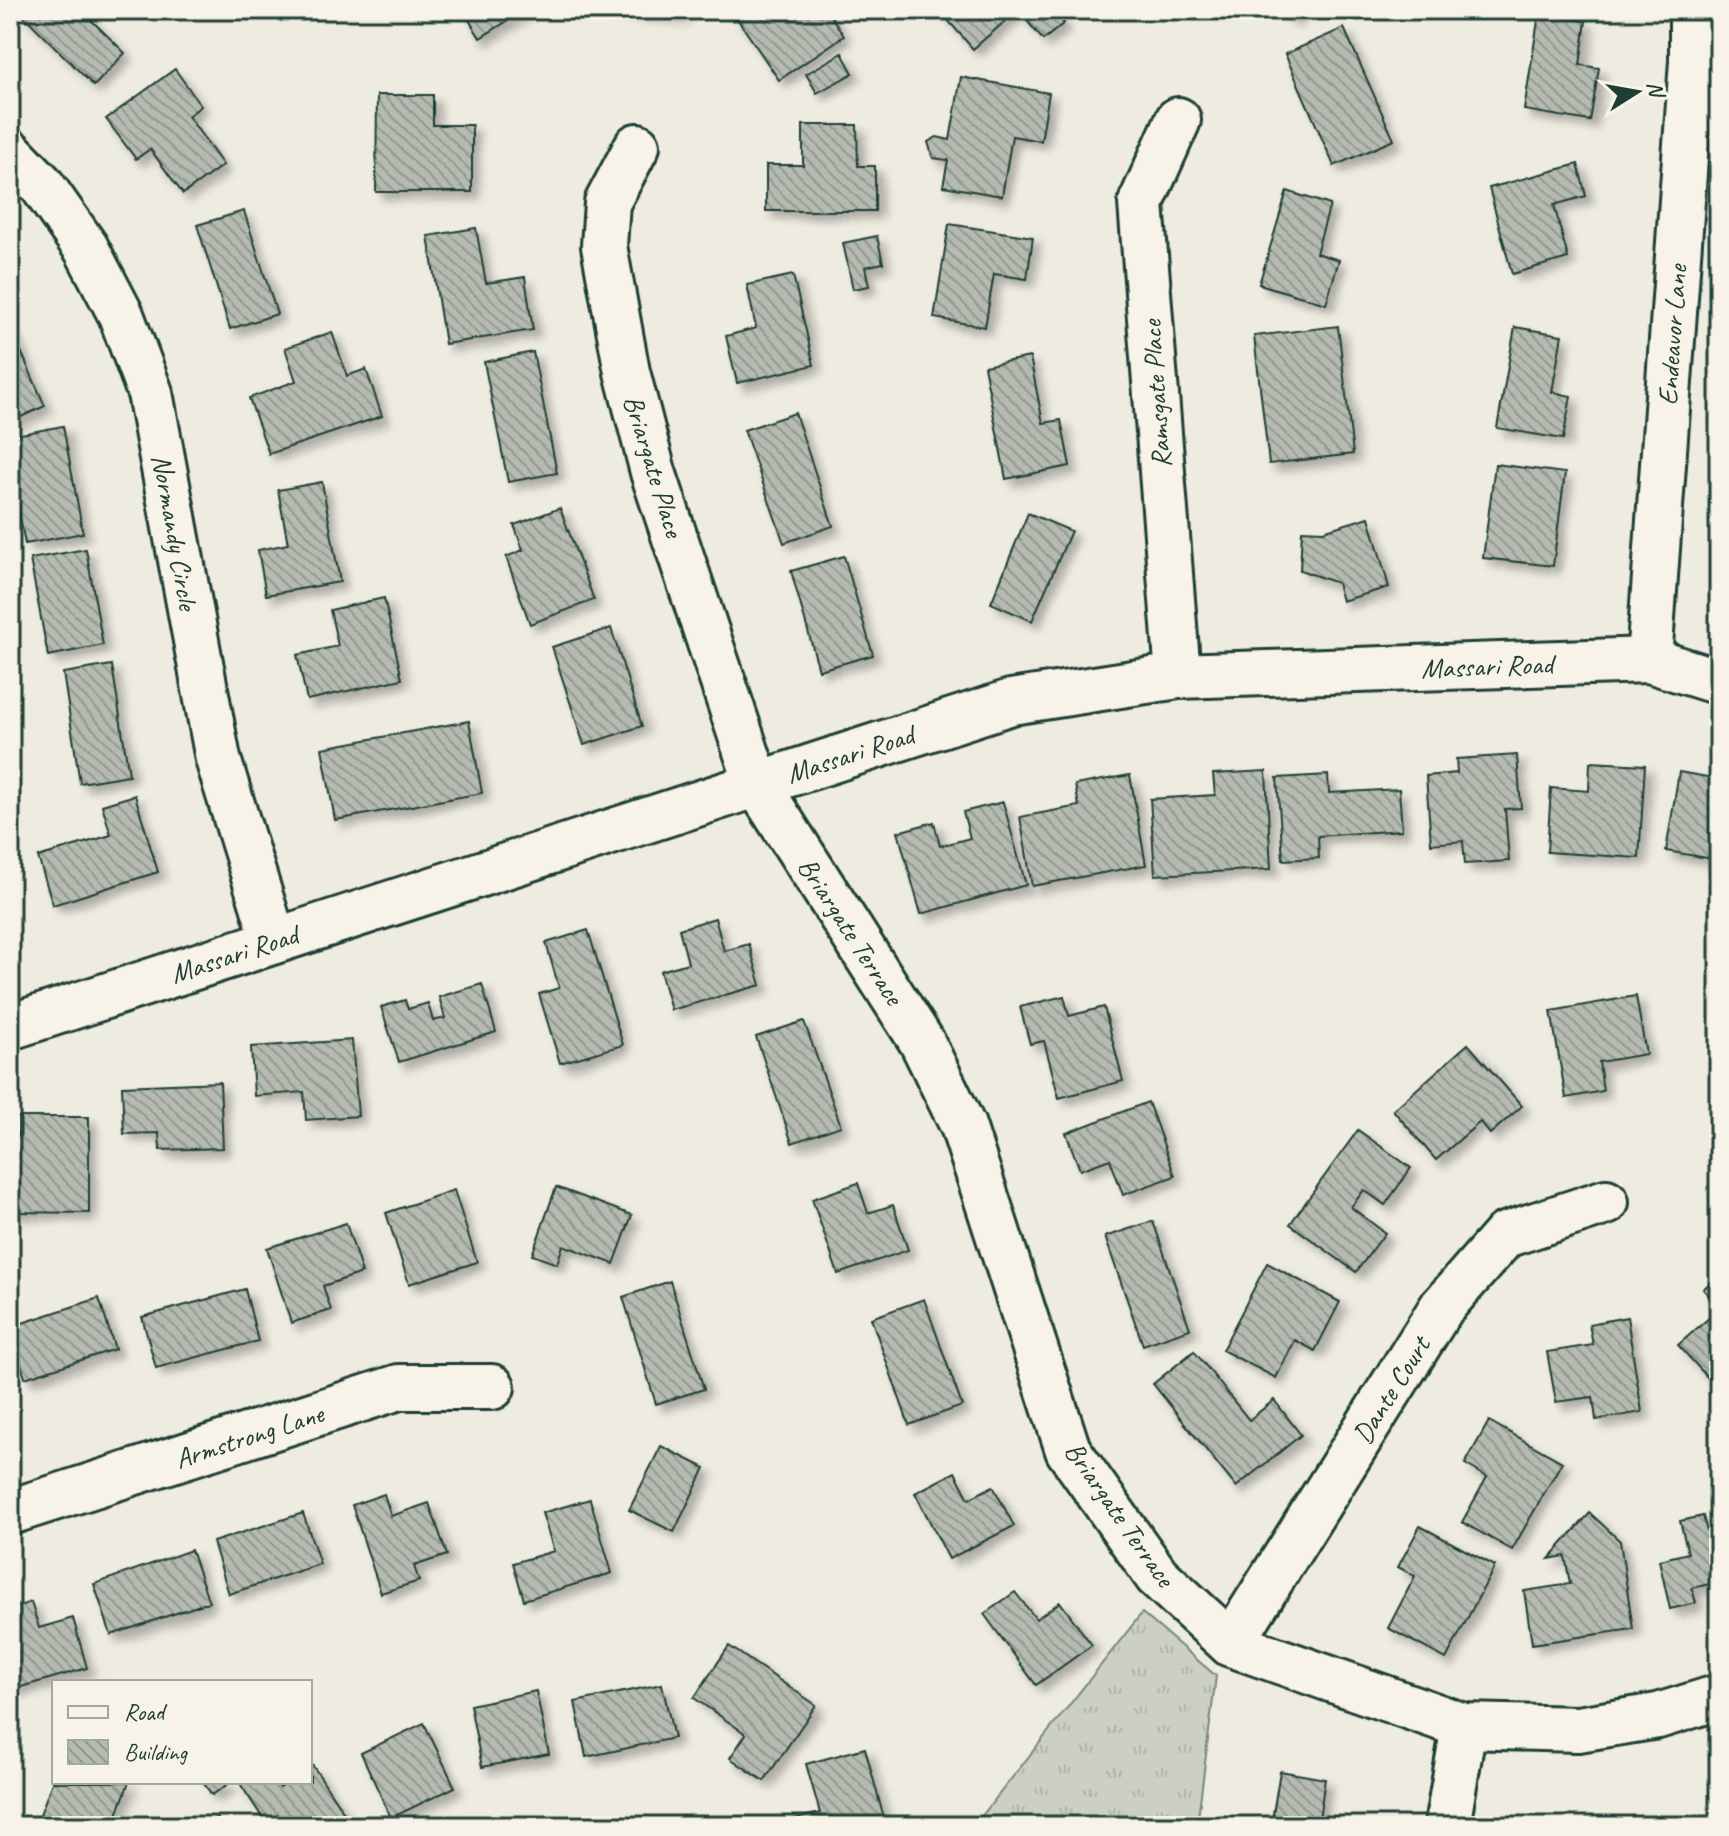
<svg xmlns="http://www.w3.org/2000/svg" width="1729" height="1836" viewBox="0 0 1729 1836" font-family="Caveat,sans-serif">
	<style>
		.grass { fill: url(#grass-tufts); stroke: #76867c; stroke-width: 2 }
		.building { fill: url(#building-back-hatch); stroke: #1f3d34; stroke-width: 2; filter: url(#shadow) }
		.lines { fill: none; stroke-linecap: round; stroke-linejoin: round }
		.minor-casing { stroke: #1f3d34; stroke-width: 50 }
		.minor { stroke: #f7f3e8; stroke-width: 44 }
		.labels { text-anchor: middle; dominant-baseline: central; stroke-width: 7; stroke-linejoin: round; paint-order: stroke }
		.street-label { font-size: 28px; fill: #1f3d34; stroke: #f7f3e8 }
	</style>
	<defs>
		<pattern id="grass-tufts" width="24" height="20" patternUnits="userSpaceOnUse" patternTransform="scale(2)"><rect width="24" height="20" fill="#cccfc4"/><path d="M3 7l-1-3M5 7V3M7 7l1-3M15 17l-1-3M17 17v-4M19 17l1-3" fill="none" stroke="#afb3a9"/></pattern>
		<pattern id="building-back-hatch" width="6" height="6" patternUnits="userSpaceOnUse" patternTransform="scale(2)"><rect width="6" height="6" fill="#b5bbb0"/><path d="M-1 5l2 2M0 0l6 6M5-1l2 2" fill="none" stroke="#939990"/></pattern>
		<filter id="shadow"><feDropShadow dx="7" dy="7" stdDeviation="4" flood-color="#0004"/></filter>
	</defs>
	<rect width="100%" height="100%" fill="#eeece1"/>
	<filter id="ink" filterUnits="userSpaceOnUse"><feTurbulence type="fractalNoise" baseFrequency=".0125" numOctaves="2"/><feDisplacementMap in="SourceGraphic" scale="16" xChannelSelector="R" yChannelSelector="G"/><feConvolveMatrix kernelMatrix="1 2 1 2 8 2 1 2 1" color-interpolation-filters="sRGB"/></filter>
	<g filter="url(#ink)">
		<!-- grass -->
		<polygon class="grass" points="1142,1613 1216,1676 1197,1826 974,1826"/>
		<!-- building -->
		<g class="building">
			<polygon points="18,10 81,10 125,53 94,86"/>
			<polygon points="463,10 525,10 480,38"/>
			<polygon points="602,10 683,10 682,16"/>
			<polygon points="788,10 793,17 803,10 827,10 844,36 779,80 732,11"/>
			<polygon points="939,10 1053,10 1064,23 1043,40 1018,10 973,49"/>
			<polygon points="1281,10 1301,10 1292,20"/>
			<polygon points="1539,14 1586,21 1580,65 1599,68 1590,121 1524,110"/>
			<polygon points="1344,28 1394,140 1334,166 1285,54"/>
			<polygon points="842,53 853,73 817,93 806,74"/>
			<polygon points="175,69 201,106 188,116 223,165 183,194 150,149 136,159 106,119"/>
			<polygon points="961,77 1049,93 1041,141 1012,136 1002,196 943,186 948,160 933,158 928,142 937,137 950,140"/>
			<polygon points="377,95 433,95 433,125 472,125 472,192 376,192"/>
			<polygon points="803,125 857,125 858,166 875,166 875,211 766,211 766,165 803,165"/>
			<polygon points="1578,164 1586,196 1554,205 1568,258 1512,274 1489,188"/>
			<polygon points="1287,191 1330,205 1316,253 1339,260 1326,304 1259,284"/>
			<polygon points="244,211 277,314 230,329 197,225"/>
			<polygon points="949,224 1033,237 1027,279 994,274 985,327 934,318"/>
			<polygon points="476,228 486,283 525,277 533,330 445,344 428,236"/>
			<polygon points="877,236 883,263 865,267 869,286 853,289 843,243"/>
			<polygon points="793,275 814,365 737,383 726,336 756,328 747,285"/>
			<polygon points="10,326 45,406 10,422"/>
			<polygon points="1338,326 1353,454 1269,464 1254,336"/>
			<polygon points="1515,327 1562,335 1552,392 1571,396 1563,439 1497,428"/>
			<polygon points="332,332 347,376 366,369 382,416 269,454 249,398 296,381 285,348"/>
			<polygon points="533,352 557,473 508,482 484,362"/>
			<polygon points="1030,357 1043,423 1061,420 1070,466 1006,479 984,366"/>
			<polygon points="795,413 833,526 784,543 744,430"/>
			<polygon points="63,426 83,533 25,544 16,496 10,498 10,436"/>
			<polygon points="1495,464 1565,473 1553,566 1483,558"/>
			<polygon points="322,482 340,582 266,595 258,550 288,544 278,490"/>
			<polygon points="560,508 594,600 530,624 506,557 523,550 514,525"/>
			<polygon points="1028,513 1071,531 1032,621 991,603"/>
			<polygon points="1369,517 1389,587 1342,601 1337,583 1300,570 1302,530 1323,531"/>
			<polygon points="86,549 103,645 48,656 30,559"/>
			<polygon points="844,556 873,655 819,670 791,571"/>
			<polygon points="384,598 402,679 307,700 297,655 338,646 330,610"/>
			<polygon points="611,628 642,726 584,745 552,647"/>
			<polygon points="112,665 129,775 80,783 63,673"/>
			<polygon points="469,721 482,793 335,820 322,748"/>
			<polygon points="1517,755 1521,808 1505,809 1509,861 1465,864 1463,841 1431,844 1426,776 1457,773 1456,759"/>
			<polygon points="1590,762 1645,765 1639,858 1547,852 1551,788 1589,791"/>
			<polygon points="1266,771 1271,869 1155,875 1150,799 1215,795 1213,774"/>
			<polygon points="1679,772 1719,779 1719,860 1666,851"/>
			<polygon points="1130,775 1146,865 1032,886 1020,817 1079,806 1075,785"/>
			<polygon points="1328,775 1329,793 1399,789 1402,830 1318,836 1319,858 1283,860 1277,778"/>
			<polygon points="135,795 158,872 53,905 38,857 111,835 102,805"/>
			<polygon points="1003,802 1026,885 921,914 898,832 934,822 940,846 970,838 963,812"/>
			<polygon points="715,918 724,951 749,944 761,985 671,1010 660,971 688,963 679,929"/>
			<polygon points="588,930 623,1045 560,1063 539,994 559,988 546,943"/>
			<polygon points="482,984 496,1032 399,1062 381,1007 405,1000 408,1009 428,1003 433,1021 445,1018 439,997"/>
			<polygon points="1064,996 1069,1016 1104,1007 1123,1081 1059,1098 1044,1041 1030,1044 1020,1007"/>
			<polygon points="1636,996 1646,1054 1599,1062 1603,1091 1566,1098 1551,1011"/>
			<polygon points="804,1021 841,1126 792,1143 756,1037"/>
			<polygon points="352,1040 358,1116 306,1120 304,1092 254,1096 251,1047"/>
			<polygon points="1468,1044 1522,1106 1490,1134 1480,1122 1436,1160 1393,1110"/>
			<polygon points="220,1082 223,1148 160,1150 159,1133 124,1134 122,1086"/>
			<polygon points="1148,1102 1175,1176 1123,1195 1110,1159 1080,1170 1066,1133"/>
			<polygon points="18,1117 89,1117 89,1213 10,1212 10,1137 18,1137"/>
			<polygon points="1358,1130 1411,1168 1385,1205 1364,1190 1351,1207 1385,1233 1356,1272 1290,1224"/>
			<polygon points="858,1183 868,1213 893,1205 908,1250 838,1274 812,1199"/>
			<polygon points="556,1187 632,1215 614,1264 563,1245 557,1264 532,1255"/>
			<polygon points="454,1190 477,1262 409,1284 386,1213"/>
			<polygon points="1153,1221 1190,1329 1143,1345 1105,1237"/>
			<polygon points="346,1223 362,1273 323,1286 331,1310 291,1323 267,1248"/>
			<polygon points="1267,1263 1340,1302 1315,1351 1295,1340 1276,1378 1222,1350"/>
			<polygon points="1719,1275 1719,1307 1703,1289"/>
			<polygon points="670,1281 704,1389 656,1404 623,1297"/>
			<polygon points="245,1289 258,1341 156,1368 142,1317"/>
			<polygon points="99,1298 115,1349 25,1378 10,1327"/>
			<polygon points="924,1299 962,1406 909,1425 871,1318"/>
			<polygon points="1719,1309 1719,1390 1678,1345"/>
			<polygon points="1627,1317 1642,1412 1596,1420 1593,1397 1556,1402 1547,1352 1593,1345 1589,1324"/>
			<polygon points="1194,1351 1249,1420 1274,1400 1301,1435 1236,1487 1153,1384"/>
			<polygon points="1489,1421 1562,1462 1512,1550 1462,1522 1487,1477 1465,1464"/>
			<polygon points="661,1446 705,1468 674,1532 629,1510"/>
			<polygon points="955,1472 969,1499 993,1486 1014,1526 949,1559 915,1493"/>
			<polygon points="384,1494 391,1516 429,1503 447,1555 414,1566 419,1581 381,1593 352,1505"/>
			<polygon points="590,1499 612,1573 524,1600 513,1563 554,1551 542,1513"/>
			<polygon points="303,1513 320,1564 229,1594 213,1542"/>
			<polygon points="1590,1513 1620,1541 1633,1629 1532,1644 1524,1591 1570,1584 1565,1556 1549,1559"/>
			<polygon points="1703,1516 1707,1532 1719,1529 1719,1582 1692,1588 1696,1603 1670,1609 1659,1560 1688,1553 1680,1521"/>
			<polygon points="1420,1526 1495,1566 1446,1659 1388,1628 1415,1576 1398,1567"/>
			<polygon points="191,1550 209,1602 111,1635 94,1584"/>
			<polygon points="1015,1592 1036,1619 1060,1602 1092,1645 1036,1685 984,1614"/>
			<polygon points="31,1602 39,1628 73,1618 87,1668 14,1689 10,1674 10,1609"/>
			<polygon points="729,1646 816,1705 764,1781 730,1758 746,1734 694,1698"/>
			<polygon points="662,1684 674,1738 586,1757 575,1702"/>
			<polygon points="536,1691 549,1754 482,1767 470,1705"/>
			<polygon points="424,1723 455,1787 391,1818 361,1753"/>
			<polygon points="865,1748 886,1826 793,1826 791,1820 820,1813 806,1764"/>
			<polygon points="313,1766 353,1826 268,1826 239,1782 276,1782 280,1788 288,1782 310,1782 310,1768"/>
			<polygon points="1280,1771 1325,1779 1319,1819 1348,1826 1271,1826"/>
			<polygon points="54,1777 54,1782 129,1782 113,1826 56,1826 38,1820"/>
			<polygon points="203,1782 231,1782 212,1795"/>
			<polygon points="217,1817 222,1826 203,1826"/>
		</g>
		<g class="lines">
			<!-- minor casing -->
			<g class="minor-casing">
				<g id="minor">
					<polyline points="637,146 607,203 604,246 627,372 653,472 757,784 922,1042 963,1126 1068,1450 1157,1576 1231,1644 1464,1726 1578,1729 1658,1716 1719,1697"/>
					<polyline points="10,152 41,184 86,248 121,315 150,393 218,759 274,941"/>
					<polyline points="1649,660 1692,61 1692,10"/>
					<polyline points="1178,676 1141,203 1178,120"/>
					<polyline points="10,1027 1011,702 1178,676 1649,660 1719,682"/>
					<polyline points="10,1512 399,1387 492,1387"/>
					<polyline points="1231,1644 1442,1307 1505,1235 1606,1202"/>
					<polyline points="1447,1826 1464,1726"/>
				</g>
			</g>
			<!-- minor -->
			<use href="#minor" class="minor"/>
		</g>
	</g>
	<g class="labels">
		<!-- street labels -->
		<g class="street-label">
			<text transform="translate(1672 335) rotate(-86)">Endeavor Lane</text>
			<text transform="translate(1156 394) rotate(-94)">Ramsgate Place</text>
			<text transform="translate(654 466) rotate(73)">Briargate Place</text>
			<text transform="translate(175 532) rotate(80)">Normandy Circle</text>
			<text transform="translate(1487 666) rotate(-2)">Massari Road</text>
			<text transform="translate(850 754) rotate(-18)">Massari Road</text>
			<text transform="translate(851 931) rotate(57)">Briargate Terrace</text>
			<text transform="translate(234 954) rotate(-18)">Massari Road</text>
			<text transform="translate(1391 1390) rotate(-58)">Dante Court</text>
			<text transform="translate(249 1436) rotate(-18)">Armstrong Lane</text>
			<text transform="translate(1120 1514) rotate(55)">Briargate Terrace</text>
		</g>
	</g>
	<!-- margin -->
	<rect width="1729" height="1836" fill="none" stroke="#f7f3e8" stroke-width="40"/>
	<rect x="20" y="20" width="1689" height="1796" fill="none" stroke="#1f3d34" stroke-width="3" filter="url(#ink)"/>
	<!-- legend -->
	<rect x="52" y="1680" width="260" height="104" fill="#f7f3e8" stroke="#a1aaa0" stroke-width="2"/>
	<rect x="68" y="1706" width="40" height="12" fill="#f7f3e8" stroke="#a1aaa0" stroke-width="2"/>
	<text x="124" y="1720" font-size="24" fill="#1f3d34">Road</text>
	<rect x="68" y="1740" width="40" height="24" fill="url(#building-back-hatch)" stroke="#a1aaa0" stroke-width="2"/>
	<text x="124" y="1760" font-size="24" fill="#1f3d34">Building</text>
	<!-- north arrow -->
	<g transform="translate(1637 92) rotate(79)" stroke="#f7f3e8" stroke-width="6" paint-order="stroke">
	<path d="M0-6L14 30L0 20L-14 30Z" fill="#1f3d34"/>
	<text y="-12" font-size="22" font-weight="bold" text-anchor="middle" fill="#1f3d34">N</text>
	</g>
</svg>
